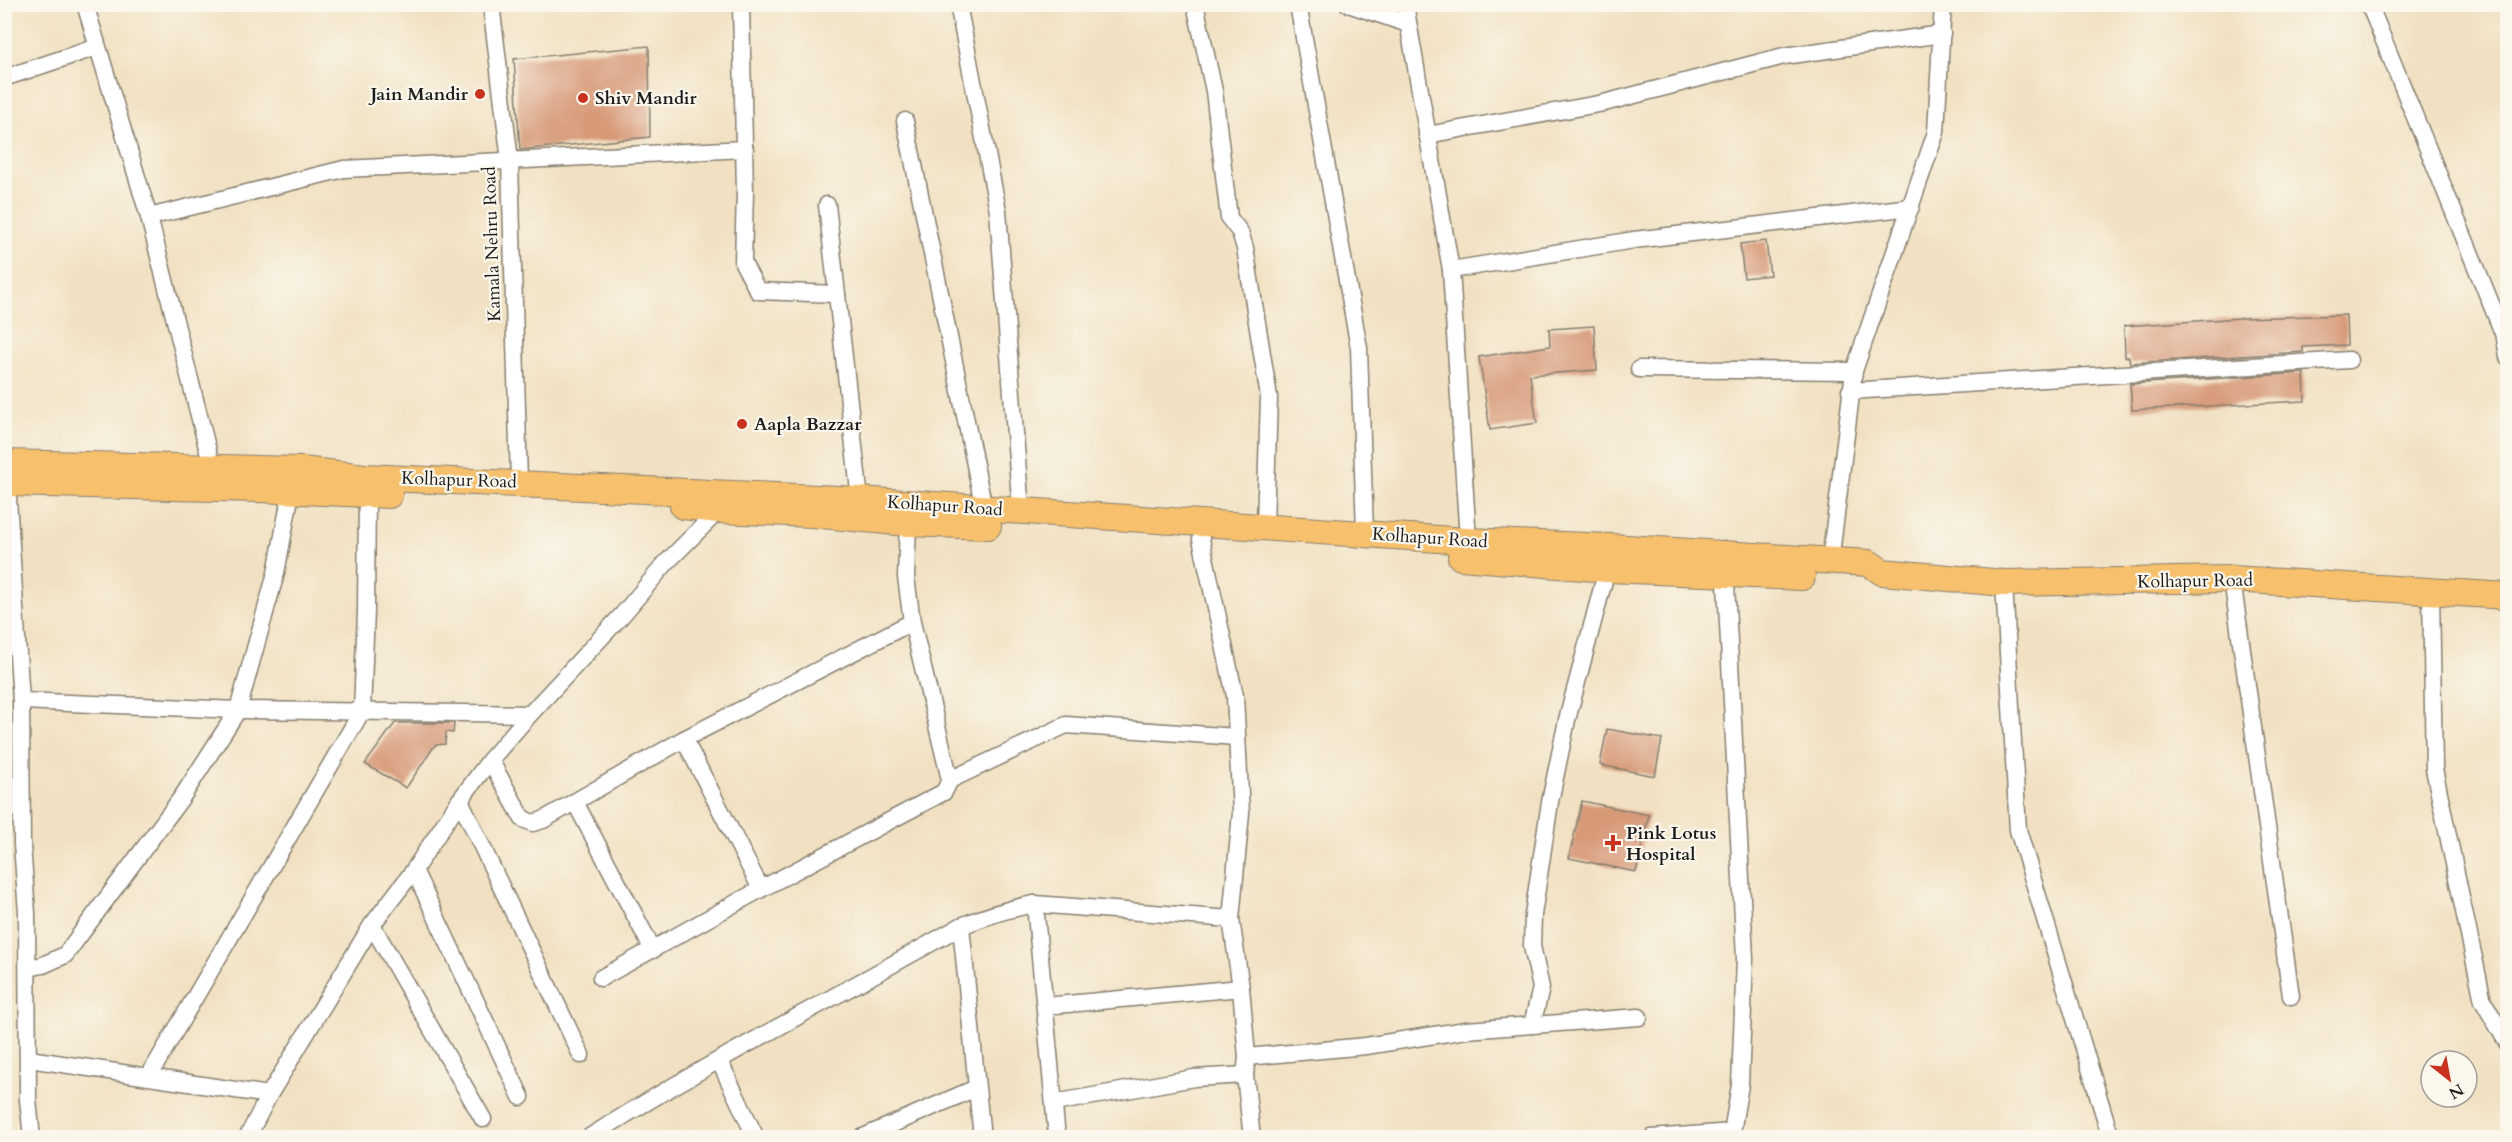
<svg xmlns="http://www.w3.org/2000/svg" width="2512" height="1142" viewBox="0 0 2512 1142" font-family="Cardo,serif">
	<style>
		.building { fill: #d79a78 }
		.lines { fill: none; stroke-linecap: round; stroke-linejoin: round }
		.street-casing { stroke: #867e6f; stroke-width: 19 }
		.primary-casing { stroke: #867e6f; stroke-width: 28 }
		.street { stroke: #fff; stroke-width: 16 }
		.primary { stroke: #f7c06c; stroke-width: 26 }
		.poi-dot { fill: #c8321e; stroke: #fbf7ec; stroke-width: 2 }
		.labels { text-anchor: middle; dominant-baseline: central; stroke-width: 4.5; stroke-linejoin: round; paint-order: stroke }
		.poi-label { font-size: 18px; font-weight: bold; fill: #1c1c1c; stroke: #fbf7ec; text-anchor: start }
		.street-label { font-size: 18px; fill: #1c1c1c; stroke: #fbf7ec }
	</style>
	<rect width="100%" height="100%" fill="#fbf7ec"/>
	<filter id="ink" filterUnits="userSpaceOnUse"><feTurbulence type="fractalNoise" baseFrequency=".0167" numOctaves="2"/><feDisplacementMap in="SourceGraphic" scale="12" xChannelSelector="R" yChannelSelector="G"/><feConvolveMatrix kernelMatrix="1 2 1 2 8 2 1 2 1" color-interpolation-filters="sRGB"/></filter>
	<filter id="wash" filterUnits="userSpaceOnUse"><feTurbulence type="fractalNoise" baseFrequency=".008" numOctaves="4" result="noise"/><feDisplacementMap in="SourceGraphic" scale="24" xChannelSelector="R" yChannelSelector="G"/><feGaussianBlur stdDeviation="1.35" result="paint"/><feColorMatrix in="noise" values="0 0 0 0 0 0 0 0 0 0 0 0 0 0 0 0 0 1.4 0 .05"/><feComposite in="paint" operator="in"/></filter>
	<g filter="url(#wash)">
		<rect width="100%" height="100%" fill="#f1e1c2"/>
		<g id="blocks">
			<!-- building -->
			<g class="building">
				<polygon points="649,46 650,137 520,150 514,59"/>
				<polygon points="1766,241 1770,275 1744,278 1740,244"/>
				<polygon points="2346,315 2347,345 2303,347 2303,352 2130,363 2129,357 2125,357 2124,326 2240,318"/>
				<polygon points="1594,326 1597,370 1530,375 1537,423 1490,430 1479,357 1550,346 1549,329"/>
				<polygon points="2304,373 2305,401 2132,410 2130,384"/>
				<polygon points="395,723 454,723 453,733 446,732 445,744 435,745 406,788 365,764"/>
				<polygon points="1607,729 1662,739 1655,776 1600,765"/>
				<polygon points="1582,801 1649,815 1636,872 1569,858"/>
			</g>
		</g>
	</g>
	<g filter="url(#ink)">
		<use href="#blocks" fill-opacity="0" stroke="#867e6f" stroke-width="1.5"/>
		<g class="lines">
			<!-- street casing -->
			<g class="street-casing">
				<g id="street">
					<polyline points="85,4 149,217 212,467"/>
					<polyline points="491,4 510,161 519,482"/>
					<polyline points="741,4 745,192 743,263 758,291 837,294"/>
					<polyline points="958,4 998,211 1021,512"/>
					<polyline points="1195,4 1214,91 1229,218 1240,232 1245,248 1269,397 1265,526"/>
					<polyline points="1298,4 1359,348 1365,533"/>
					<polyline points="1348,4 1408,24"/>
					<polyline points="1405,4 1451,270 1468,541"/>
					<polyline points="2369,4 2505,338 2508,357"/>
					<polyline points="4,78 97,47"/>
					<polyline points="905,121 984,509"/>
					<polyline points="1427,135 1604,103 1784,56 1942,34"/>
					<polyline points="827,205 860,500"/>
					<polyline points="149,217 344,169 745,149"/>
					<polyline points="1451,270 1634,240 1911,207"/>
					<polyline points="1639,369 1854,371"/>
					<polyline points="1850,391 2349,360"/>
					<polyline points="7,483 21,701 22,844 27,913 28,1100 32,1138"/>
					<polyline points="1201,539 1235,696 1241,813 1231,919 1241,988 1247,1057 1245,1075 1252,1138"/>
					<polyline points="1830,562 1854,371 1936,132 1943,4"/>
					<polyline points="1725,564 1745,958 1740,1085 1731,1138"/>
					<polyline points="2232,579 2291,996"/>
					<polyline points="2004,583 2018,830 2111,1138"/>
					<polyline points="2431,591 2434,769 2483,1001 2508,1044"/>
					<polyline points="21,701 238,710 530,714"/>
					<polyline points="684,739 761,889"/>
					<polyline points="490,760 523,819 533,823 543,820 684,739 912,622"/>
					<polyline points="950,780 1066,725 1237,737"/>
					<polyline points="460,800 581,1055"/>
					<polyline points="575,802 653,950"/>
					<polyline points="414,870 521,1097"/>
					<polyline points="1035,904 1057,1138"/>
					<polyline points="372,925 483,1119"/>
					<polyline points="961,926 982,1138"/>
					<polyline points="28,968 43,965 65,955 182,797 238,710 276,573 291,492"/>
					<polyline points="601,978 761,889 944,792 950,780 912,622 906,577 908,523 906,515"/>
					<polyline points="1045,1006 1241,988"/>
					<polyline points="1532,1025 1541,988 1532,946 1533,915 1550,802 1567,720 1607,569"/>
					<polyline points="1247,1057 1366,1046 1466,1030 1639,1017"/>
					<polyline points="29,1059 269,1095"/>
					<polyline points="719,1060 756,1138"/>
					<polyline points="149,1076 362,711 366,611 367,494"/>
					<polyline points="1054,1103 1194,1078 1245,1075"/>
					<polyline points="247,1138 269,1095 372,925 414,870 460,800 490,760 530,714 623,614 665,564 719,510"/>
					<path d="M 588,1138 C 709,1061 837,997 961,926 C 986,916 1009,908 1035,904 L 1231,919"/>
					<polyline points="861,1138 976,1088"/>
					<polyline points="1651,1138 1732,1132"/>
				</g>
			</g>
			<!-- primary casing -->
			<g class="primary-casing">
				<g id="primary">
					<polyline points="4,463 301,470 365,477 860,500 1468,541 1611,547 1869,563 1882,572 2004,583 2232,579 2508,596"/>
					<polyline points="4,483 258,489 389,495"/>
					<polyline points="683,506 719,510 811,514 908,523 988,526"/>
					<polyline points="1461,557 1607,569 1802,577"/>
				</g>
			</g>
			<!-- street -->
			<use href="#street" class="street"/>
			<!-- primary -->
			<use href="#primary" class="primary"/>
		</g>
	</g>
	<!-- markers -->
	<g class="poi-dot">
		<circle cx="480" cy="94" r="6"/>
		<circle cx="583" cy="98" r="6"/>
		<circle cx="742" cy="424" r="6"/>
		<path d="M1610 834h6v6h6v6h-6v6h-6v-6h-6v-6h6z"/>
	</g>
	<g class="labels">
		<!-- poi labels -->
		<g class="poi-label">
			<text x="468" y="94" text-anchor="end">Jain Mandir</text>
			<text x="595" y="98">Shiv Mandir</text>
			<text x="754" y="424">Aapla Bazzar</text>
			<text x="1626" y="833">Pink Lotus<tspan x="1626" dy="21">Hospital</tspan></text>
		</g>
		<!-- street labels -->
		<g class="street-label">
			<text transform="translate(492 244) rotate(-92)">Kamala Nehru Road</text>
			<text transform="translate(459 480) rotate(2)">Kolhapur Road</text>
			<text transform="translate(945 506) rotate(4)">Kolhapur Road</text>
			<text transform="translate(1430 538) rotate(4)">Kolhapur Road</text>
			<text transform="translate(2195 581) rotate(-1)">Kolhapur Road</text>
		</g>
	</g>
	<!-- margin -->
	<rect width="2512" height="1142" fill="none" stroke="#fbf7ec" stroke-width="24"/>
	<!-- north arrow -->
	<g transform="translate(2449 1079) rotate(149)"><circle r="28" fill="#fbf7ec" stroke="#a29f99" stroke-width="1.5"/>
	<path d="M0-4.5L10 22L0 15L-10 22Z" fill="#c8321e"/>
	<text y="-9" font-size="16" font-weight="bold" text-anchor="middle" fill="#1c1c1c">N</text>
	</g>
</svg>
